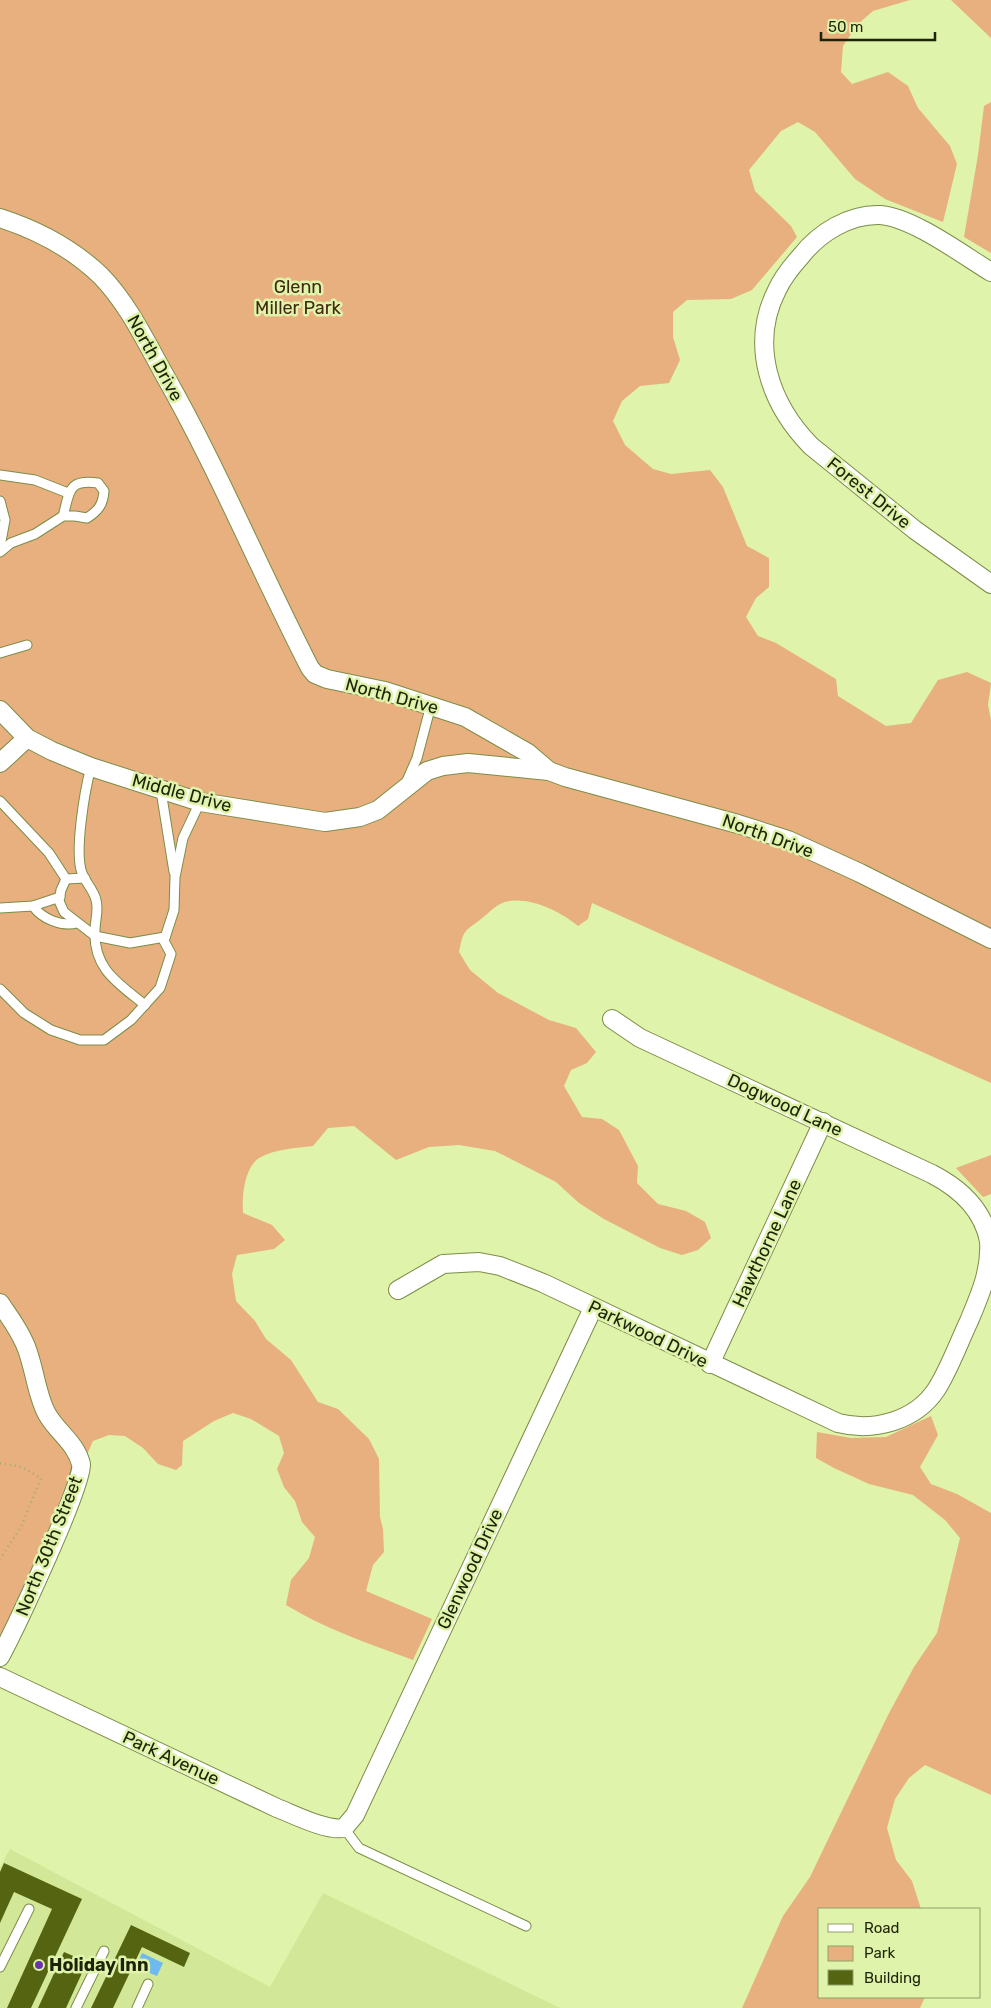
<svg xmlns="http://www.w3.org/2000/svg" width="991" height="2008" viewBox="0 0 991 2008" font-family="Rubik,sans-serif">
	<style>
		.built { fill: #d2e797 }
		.green { fill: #e8af7f }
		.water { fill: #6eb9ed }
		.building { fill: #546410 }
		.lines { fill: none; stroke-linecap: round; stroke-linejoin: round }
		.lane-casing { stroke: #7c8d48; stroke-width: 11 }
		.street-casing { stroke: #7c8d48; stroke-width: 20 }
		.path { stroke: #9dac72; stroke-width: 2.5; stroke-dasharray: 1 4; stroke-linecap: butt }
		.lane { stroke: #fff; stroke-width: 9 }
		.street { stroke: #fff; stroke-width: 18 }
		.poi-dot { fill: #6a33aa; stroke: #dff3aa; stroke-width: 2 }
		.labels { text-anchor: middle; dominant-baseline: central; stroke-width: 5; stroke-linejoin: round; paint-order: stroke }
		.park-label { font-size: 18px; fill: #42280f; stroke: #dff3aa }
		.street-label { font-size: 18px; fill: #1d2306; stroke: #dff3aa }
		.poi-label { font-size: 18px; font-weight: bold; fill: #1d2306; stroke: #dff3aa; text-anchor: start }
	</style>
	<rect width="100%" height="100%" fill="#dff3aa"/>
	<!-- built -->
	<polygon class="built" points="10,1849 270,1987 323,1893 560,2008 0,2008 0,1867"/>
	<!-- green -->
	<g class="green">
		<path d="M 0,0 L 910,0 L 873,11 L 857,25 L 843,46 L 841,72 L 852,84 L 888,72 L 908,86 L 918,108 L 950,146 L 957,164 L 943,222 L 885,199 L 855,179 L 815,132 L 798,122 L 781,131 L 749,170 L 755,191 L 791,226 L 797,237 L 752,290 L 731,299 L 687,300 L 673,312 L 673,337 L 680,360 L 669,383 L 640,386 L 622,401 L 613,421 L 625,445 L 653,469 L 671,474 L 710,470 L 723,487 L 747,546 L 769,558 L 769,587 L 756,598 L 746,617 L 758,636 L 776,643 L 836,679 L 838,696 L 886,726 L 911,723 L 938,680 L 967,672 L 991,683 L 988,705 L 991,720 L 991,1083 L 592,903 L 588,919 L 578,926 C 561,912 533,898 510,901 C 498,902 490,912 481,919 C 463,933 464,929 459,952 L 470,970 L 498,993 L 549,1020 L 576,1028 L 596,1052 L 587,1063 L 571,1070 L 564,1086 L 582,1117 L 602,1119 L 619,1130 L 638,1166 L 637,1183 L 658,1204 L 686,1211 L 705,1222 L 711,1238 L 698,1250 L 682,1255 L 660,1248 L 604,1219 L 579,1203 L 556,1182 L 495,1151 L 459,1145 L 429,1147 L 396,1160 L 354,1126 L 328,1128 L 313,1146 C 296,1148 275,1149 259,1158 C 244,1168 242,1197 243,1213 L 272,1225 L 285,1240 L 274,1249 L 237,1255 L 232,1274 L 236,1301 L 255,1321 L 266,1339 L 291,1360 L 318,1402 L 338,1409 L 369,1439 L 379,1459 L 380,1517 L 383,1529 L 384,1552 L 373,1565 L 366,1591 L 432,1619 L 413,1660 C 370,1644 325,1629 286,1605 L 291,1580 L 309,1558 L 315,1537 L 302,1522 L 295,1501 L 284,1487 L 277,1469 L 284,1453 L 279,1436 L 251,1419 L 233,1413 L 214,1421 L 183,1441 L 182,1465 L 176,1470 L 158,1464 L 143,1448 L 125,1436 L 109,1435 L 93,1441 L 0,1652 Z"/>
		<polygon points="951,0 991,0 991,38"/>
		<polygon points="991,102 991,253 964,237 978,155 984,106"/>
		<polygon points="991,1155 991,1194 983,1197 956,1168"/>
		<polygon points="931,1416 938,1435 920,1467 931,1484 957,1494 991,1513 991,1795 925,1765 909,1778 895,1799 887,1828 896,1860 912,1881 921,1909 820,1909 820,1997 925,1997 920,2008 742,2008 783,1916 810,1877 888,1715 914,1667 937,1633 960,1538 945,1520 913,1495 869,1484 834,1468 816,1458 817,1432 851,1438 886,1437"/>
	</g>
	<!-- water -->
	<polygon class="water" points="142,1953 163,1963 157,1976 136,1967"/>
	<!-- building -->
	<g class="building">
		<polygon points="4,1863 82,1899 31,2008 7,2008 52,1909 14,1892 0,1923 0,1872"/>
		<polygon points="131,1925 190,1953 184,1967 142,1947 113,2008 91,2008"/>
		<polygon points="64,1952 87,1962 66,2008 38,2008"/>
	</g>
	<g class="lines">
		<!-- lane casing -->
		<g class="lane-casing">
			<g id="lane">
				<polyline points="0,475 35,480 68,493"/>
				<polyline points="0,501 5,520 0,547"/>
				<path d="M 0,552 L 11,543 L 35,534 L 63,516 L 75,516 L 87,518 C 98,511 103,505 104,491 L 98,483 C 67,479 70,492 63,516"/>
				<polyline points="0,653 27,645"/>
				<path d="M 91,767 C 85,789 74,852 82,873 C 85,882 94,890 96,900 C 99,911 95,919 95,930 C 93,969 118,983 145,1005"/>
				<polyline points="406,783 417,758 431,705"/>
				<polyline points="161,791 174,872"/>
				<polyline points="0,801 49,853 66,879 85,878"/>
				<polyline points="66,879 61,890 59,901 64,912 95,936 130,943 165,937"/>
				<path d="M 33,906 C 42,919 62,927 77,923"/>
				<polyline points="0,908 33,906 60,897"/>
				<polyline points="0,989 24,1013 51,1030 80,1040 104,1040 131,1020 160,988 171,954 164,941 174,910 175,877 183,838 200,802"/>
				<polyline points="344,1828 359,1848 526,1926"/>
				<polyline points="0,1967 29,1909"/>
				<polyline points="76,2008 104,1951"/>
				<polyline points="137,2008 148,1984"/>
			</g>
		</g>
		<!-- street casing -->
		<g class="street-casing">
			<g id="street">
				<path d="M 0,218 C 37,230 73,249 101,276 C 128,304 145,340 164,374 C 218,469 260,571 310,668 L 315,674 L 327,679 L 385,691 L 465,717 L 528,753 L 549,771 L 565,777 L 738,824 L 788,840 L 860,873 L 991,939"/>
				<path d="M 991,272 C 963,255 912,217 880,215 C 849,214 819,233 801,256 C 792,266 783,277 777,290 C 749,345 770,404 811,446 L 915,530 L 991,584"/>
				<polyline points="0,710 27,738 52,751 91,767 200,802 325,822 360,817 378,810 427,771 443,766 468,763 549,771"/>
				<polyline points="0,763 27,738"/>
				<path d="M 398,1290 L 443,1264 L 479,1262 L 500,1266 L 543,1283 L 838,1423 C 874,1432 915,1421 936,1390 C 949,1370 959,1342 969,1321 C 980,1295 991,1270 989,1241 C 983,1209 959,1188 932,1174 L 640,1038 L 612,1019"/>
				<path d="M 0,1303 C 8,1315 18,1328 24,1342 C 34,1362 36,1395 47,1414 C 57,1432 76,1443 81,1464 C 85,1481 13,1633 0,1657"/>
				<polyline points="710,1364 823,1122"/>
				<path d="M 0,1677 L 277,1808 C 295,1815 326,1831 344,1828 L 355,1815 L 593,1308"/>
			</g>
		</g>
		<!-- path -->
		<polyline class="path" points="0,1463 22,1467 41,1478 21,1527 0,1559"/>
		<!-- lane -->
		<use href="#lane" class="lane"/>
		<!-- street -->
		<use href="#street" class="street"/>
	</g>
	<!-- markers -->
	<circle class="poi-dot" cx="39" cy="1965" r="5"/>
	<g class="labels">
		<!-- park labels -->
		<g class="park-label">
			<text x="298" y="287">Glenn<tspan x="298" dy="21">Miller Park</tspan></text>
		</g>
		<!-- street labels -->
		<g class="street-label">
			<text transform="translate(155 358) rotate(61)">North Drive</text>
			<text transform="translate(869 493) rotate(39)">Forest Drive</text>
			<text transform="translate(392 696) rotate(15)">North Drive</text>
			<text transform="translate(182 793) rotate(15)">Middle Drive</text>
			<text transform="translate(768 836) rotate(20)">North Drive</text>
			<text transform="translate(785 1105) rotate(25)">Dogwood Lane</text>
			<text transform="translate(767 1243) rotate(-65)">Hawthorne Lane</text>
			<text transform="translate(648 1334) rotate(26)">Parkwood Drive</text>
			<text transform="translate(49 1546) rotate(-68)">North 30th Street</text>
			<text transform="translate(470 1569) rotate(-65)">Glenwood Drive</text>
			<text transform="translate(171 1758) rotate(25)">Park Avenue</text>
		</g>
		<!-- poi labels -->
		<g class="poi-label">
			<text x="49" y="1965">Holiday Inn</text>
		</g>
	</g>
	<!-- legend -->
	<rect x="818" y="1908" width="162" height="90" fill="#dff3aa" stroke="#91a068"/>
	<rect x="828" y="1924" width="25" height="8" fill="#ffffff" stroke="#91a068"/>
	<text x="864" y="1933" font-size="15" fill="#1d2306">Road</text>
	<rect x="828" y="1946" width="25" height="15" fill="#e8af7f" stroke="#91a068"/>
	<text x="864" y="1958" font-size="15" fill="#1d2306">Park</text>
	<rect x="828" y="1970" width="25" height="15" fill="#546410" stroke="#91a068"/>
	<text x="864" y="1983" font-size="15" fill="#1d2306">Building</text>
	<!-- scale -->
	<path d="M821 32v8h114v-8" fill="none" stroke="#1d2306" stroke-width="2.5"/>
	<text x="828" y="32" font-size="15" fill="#1d2306" stroke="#dff3aa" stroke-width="4" paint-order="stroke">50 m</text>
</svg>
